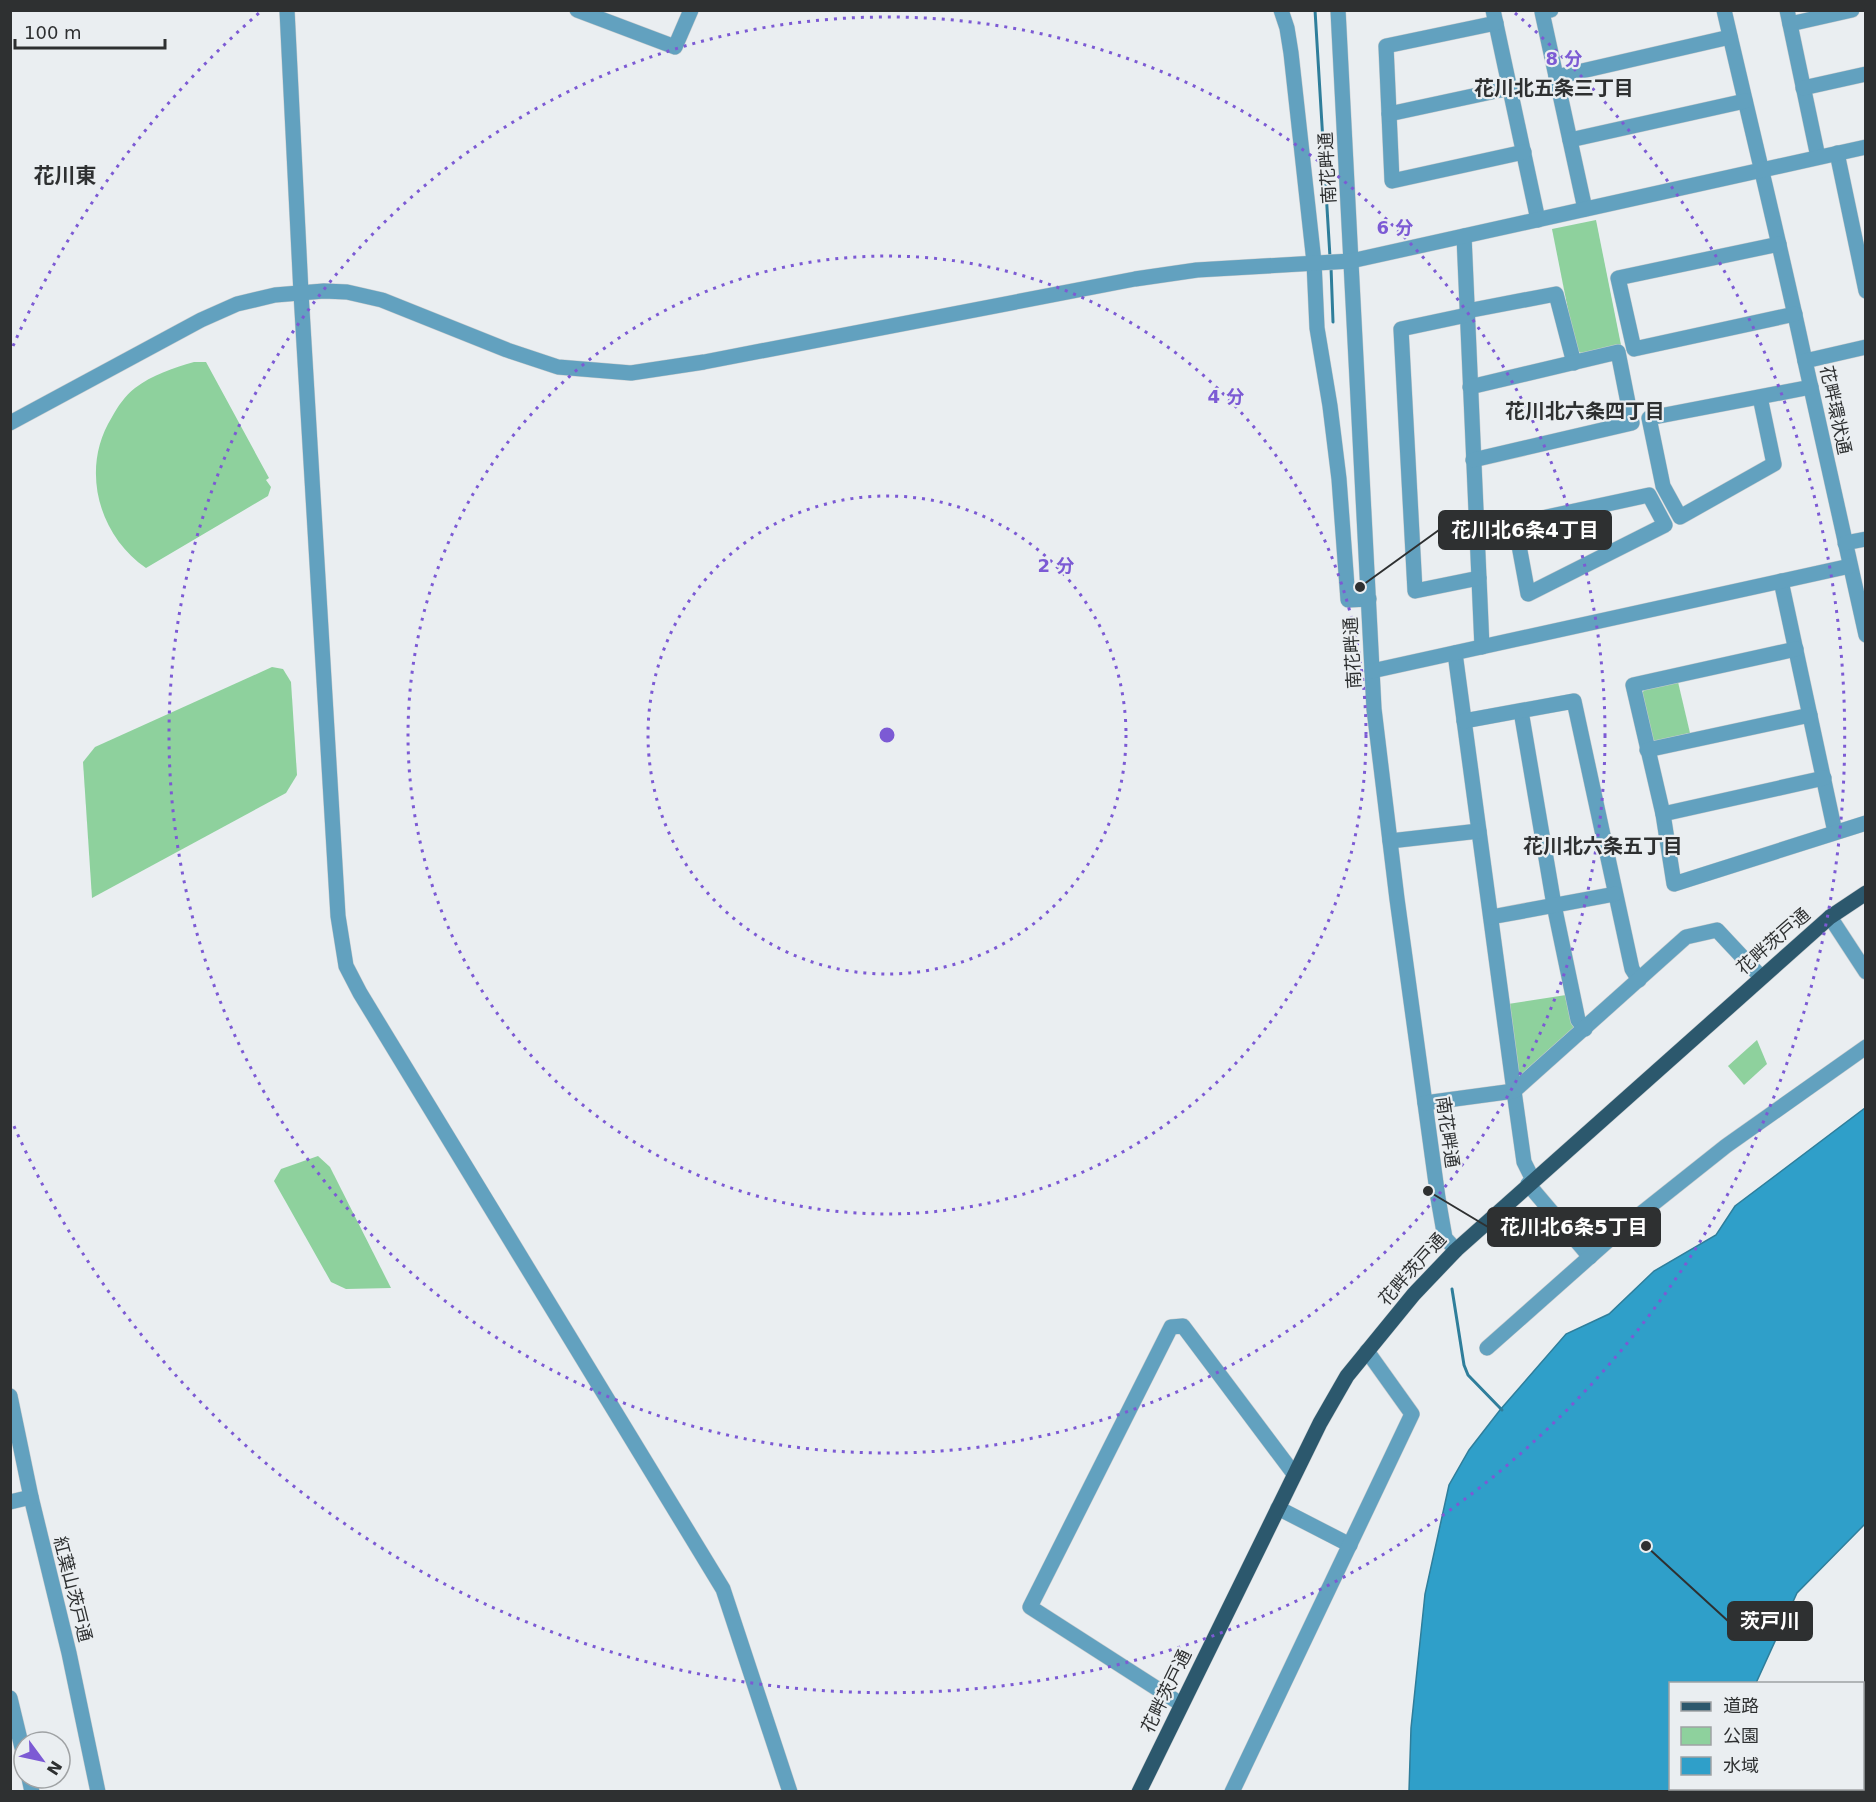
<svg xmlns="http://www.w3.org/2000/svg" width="1876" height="1802" viewBox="0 0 1876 1802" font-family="'DejaVu Sans','Noto Sans JP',sans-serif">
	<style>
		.green { fill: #8ed19d }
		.water { fill: #2f9fc9; stroke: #2f7e9b; stroke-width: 1.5 }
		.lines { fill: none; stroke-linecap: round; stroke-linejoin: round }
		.stream { stroke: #2f7e9b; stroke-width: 3 }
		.minor-casing { stroke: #c8ccce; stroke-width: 16 }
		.major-casing { stroke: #c8ccce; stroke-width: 16 }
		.minor { stroke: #62a1bf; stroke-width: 15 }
		.major { stroke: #2c586d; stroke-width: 15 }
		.ring { fill: none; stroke: #7c5ad4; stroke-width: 3; stroke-dasharray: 3 6 }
		.labels { text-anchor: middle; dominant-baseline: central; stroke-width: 4.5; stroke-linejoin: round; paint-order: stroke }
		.street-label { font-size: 18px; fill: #2e3031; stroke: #eaeef1 }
		.neighbourhood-label { font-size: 20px; font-weight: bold; fill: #2e3031; stroke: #eaeef1 }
		.quarter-label { font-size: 21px; font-weight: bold; fill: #2e3031; stroke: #eaeef1 }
		.centre { fill: #7c5ad4; stroke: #eaeef1; stroke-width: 3 }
		.ring-label { font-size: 18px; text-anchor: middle; font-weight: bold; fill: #7c5ad4; stroke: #eaeef1; stroke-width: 4.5; stroke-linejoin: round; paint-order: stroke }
		.leader { fill: none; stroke: #2e3031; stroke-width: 2 }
		.callout-dot { fill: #2e3031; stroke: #eaeef1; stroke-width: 2 }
		.callout { fill: #2e3031; stroke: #2e3031; stroke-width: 2 }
		.callout-label { font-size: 20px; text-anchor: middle; font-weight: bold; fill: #fff }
	</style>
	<rect width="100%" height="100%" fill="#eaeef1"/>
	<!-- green -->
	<g class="green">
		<polygon points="1596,220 1621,345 1581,353 1576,350 1552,229"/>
		<path d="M 194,362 L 206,362 L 269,478 L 266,480 L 271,487 L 268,496 L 146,568 C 98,535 80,468 112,417 C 118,406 125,396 135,388 C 152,375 173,368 194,362 Z"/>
		<polygon points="272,667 283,669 291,682 297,775 286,793 92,898 83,762 95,747"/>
		<polygon points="1678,682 1690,733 1655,741 1651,738 1642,694 1644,690"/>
		<polygon points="1566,995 1574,1030 1524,1075 1517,1072 1508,1004"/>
		<polygon points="1757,1040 1767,1064 1744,1085 1728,1066"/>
		<polygon points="318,1156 330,1167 391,1288 346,1289 331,1282 274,1181 281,1169"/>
	</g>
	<!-- water -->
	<polygon class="water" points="1865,1108 1865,1524 1797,1593 1756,1683 1670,1684 1670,1788 1715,1789 1714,1791 1409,1791 1411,1728 1425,1594 1449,1485 1469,1450 1500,1410 1566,1334 1609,1314 1654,1271 1716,1235 1735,1206"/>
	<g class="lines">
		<!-- stream -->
		<g class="stream">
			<polyline points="1315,10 1330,257"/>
			<polyline points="1331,267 1333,322"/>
			<polyline points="1452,1289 1464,1365 1468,1375 1502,1410"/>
		</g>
		<!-- minor casing -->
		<g class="minor-casing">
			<g id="minor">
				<polyline points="287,10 301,293 338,916 346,966 360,993 723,1589 790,1792"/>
				<polyline points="577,10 675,47 691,10"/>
				<polyline points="1281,10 1287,28 1291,53 1314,262 1317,328 1330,406 1339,479 1348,600 1369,599"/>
				<polyline points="1338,10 1374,709 1397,899 1438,1198 1445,1238 1456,1250"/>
				<polyline points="1493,10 1538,220"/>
				<polyline points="1551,10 1542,12 1585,209"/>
				<path d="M 1724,10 C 1751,127 1780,244 1805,361"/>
				<polyline points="1787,10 1818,157"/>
				<polyline points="1496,23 1386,46 1392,181 1524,152"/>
				<polyline points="1790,24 1852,10"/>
				<polyline points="1556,77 1730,37"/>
				<polyline points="1803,88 1866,74"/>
				<polyline points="1389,114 1510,88"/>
				<polyline points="1570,140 1745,101"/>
				<polyline points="1837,153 1866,291"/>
				<polyline points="1464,236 1482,647"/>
				<polyline points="1779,244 1618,278 1634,349 1795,314"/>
				<polyline points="1467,311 1556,294 1574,363"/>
				<polyline points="1467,315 1401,329 1415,591 1479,578"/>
				<polyline points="1866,347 1805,361 1866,635"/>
				<polyline points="1470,387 1618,352 1632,423 1473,460"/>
				<polyline points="1760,397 1774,464 1680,517 1663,486 1649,418 1811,387"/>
				<polyline points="10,423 201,320 237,304 275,295 324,291 347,292 382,300 507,350 558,367 631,373 704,362 1135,279 1197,270 1351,261 1866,147"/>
				<polyline points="1477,532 1649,495 1665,525 1528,594 1515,524"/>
				<polyline points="1845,543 1866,539"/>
				<polyline points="1781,581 1835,832"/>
				<polyline points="1796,649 1633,685 1663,814 1674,884 1866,823"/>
				<polyline points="1455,653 1514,1091 1524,1162 1533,1180"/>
				<polyline points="1372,671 1850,566"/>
				<polyline points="1521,711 1554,905 1578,1020 1585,1029"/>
				<polyline points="1464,721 1574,701 1632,969 1639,980"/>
				<polyline points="1647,750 1810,715"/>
				<polyline points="1663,814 1824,778"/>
				<polyline points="1390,841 1479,831"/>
				<polyline points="1491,917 1615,894"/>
				<polyline points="1830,917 1866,972"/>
				<polyline points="1425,1103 1514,1091 1686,937 1717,930 1761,977"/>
				<polyline points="1528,1184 1590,1257"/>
				<polyline points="1487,1348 1619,1231 1726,1146 1866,1047"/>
				<polyline points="10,1396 31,1497 69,1653 98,1792"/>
				<polyline points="10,1502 31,1497"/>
				<polyline points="1278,1508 1350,1545"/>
				<polyline points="10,1698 24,1756"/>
				<polyline points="1181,1704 1030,1607 1171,1327 1183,1326 1294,1474"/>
				<polyline points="29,1778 32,1792"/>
				<polyline points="1232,1792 1412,1414 1367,1351"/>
			</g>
		</g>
		<!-- major casing -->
		<g class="major-casing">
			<polyline id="major" points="1139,1792 1320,1423 1347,1376 1414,1294 1456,1250 1830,917 1866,893"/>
		</g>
		<!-- minor -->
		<use href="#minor" class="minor"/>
		<!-- major -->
		<use href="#major" class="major"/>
	</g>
	<!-- distance rings -->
	<g class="ring">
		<circle cx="887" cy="735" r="239"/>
		<circle cx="887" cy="735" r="479"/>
		<circle cx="887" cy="735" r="718"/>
		<path d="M13 346A957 957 0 0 1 259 13M1515 13A957 957 0 1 1 13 1124"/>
	</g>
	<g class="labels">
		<!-- street labels -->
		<g class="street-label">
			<text transform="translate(1327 168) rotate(-93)">南花畔通</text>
			<text transform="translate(1836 410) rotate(78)">花畔環状通</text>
			<text transform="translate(1352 653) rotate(-93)">南花畔通</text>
			<text transform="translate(1773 941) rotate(-41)">花畔茨戸通</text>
			<text transform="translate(1448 1132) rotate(82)">南花畔通</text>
			<text transform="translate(1412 1269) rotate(-48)">花畔茨戸通</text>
			<text transform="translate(73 1589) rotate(76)">紅葉山茨戸通</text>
			<text transform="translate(1166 1691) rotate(-64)">花畔茨戸通</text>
		</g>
		<!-- neighbourhood labels -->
		<g class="neighbourhood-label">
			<text x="1554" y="88">花川北五条三丁目</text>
			<text x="1585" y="411">花川北六条四丁目</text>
			<text x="1603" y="846">花川北六条五丁目</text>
		</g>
		<!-- quarter labels -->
		<g class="quarter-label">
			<text x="65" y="176">花川東</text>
		</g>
	</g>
	<circle cx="887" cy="735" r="9" class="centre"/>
	<g class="ring-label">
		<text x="1564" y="65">8 分</text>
		<text x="1395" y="234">6 分</text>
		<text x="1226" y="403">4 分</text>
		<text x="1056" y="572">2 分</text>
	</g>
	<!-- callouts -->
	<path class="leader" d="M1360 587L1439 530M1428 1191L1488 1227M1646 1546L1728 1621"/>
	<g class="callout-dot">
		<circle cx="1360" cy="587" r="6"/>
		<circle cx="1428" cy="1191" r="6"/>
		<circle cx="1646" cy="1546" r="6"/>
	</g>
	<g class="callout">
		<rect x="1439" y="511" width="172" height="38" rx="6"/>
		<rect x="1488" y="1208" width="172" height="38" rx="6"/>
		<rect x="1728" y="1602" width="84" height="38" rx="6"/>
	</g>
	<g class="callout-label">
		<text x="1525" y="537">花川北6条4丁目</text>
		<text x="1574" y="1234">花川北6条5丁目</text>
		<text x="1770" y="1628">茨戸川</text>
	</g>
	<!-- border -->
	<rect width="1876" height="1802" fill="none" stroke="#2e3031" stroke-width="24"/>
	<!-- legend -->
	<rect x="1669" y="1682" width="195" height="108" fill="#eaeef1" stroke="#9fa2a4" stroke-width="1.5"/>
	<rect x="1681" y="1702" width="30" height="9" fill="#2c586d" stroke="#9fa2a4" stroke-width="1.5"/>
	<text x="1723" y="1712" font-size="18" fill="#2e3031">道路</text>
	<rect x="1681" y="1727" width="30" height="18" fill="#8ed19d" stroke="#9fa2a4" stroke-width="1.5"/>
	<text x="1723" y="1742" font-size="18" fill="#2e3031">公園</text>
	<rect x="1681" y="1757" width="30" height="18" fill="#2f9fc9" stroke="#9fa2a4" stroke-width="1.5"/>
	<text x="1723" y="1772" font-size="18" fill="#2e3031">水域</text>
	<!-- north arrow -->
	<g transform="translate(42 1760) rotate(123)"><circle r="28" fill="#eaeef1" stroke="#9fa2a4" stroke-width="1.5"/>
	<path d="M0-4.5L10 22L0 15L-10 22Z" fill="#7c5ad4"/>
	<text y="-9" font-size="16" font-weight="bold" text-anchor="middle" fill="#2e3031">N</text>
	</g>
	<!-- scale -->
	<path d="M15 39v9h150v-9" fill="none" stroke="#2e3031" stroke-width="3"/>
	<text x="24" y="39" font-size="18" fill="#2e3031" stroke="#eaeef1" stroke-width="4.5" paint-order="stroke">100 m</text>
</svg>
